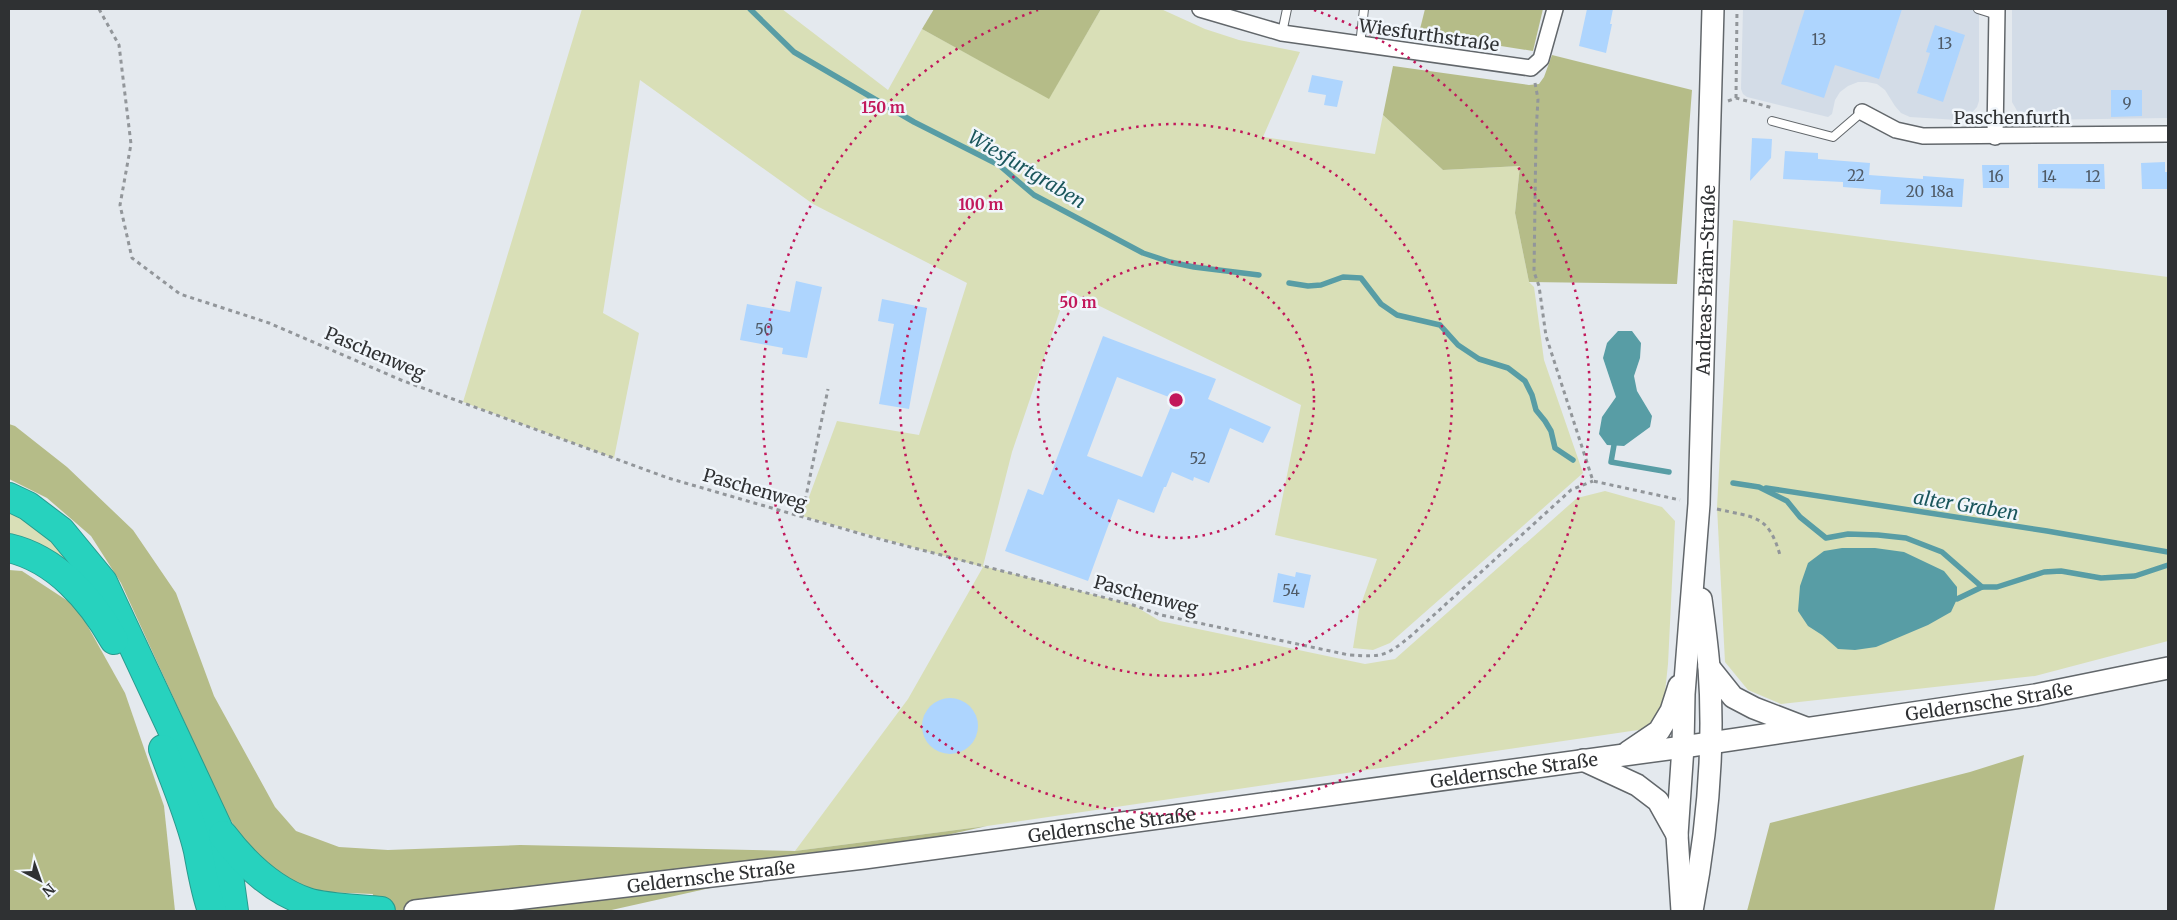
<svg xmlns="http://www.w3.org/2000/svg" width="2177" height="920" viewBox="0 0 2177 920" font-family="Merriweather,serif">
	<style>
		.built { fill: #d3dce7 }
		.green { fill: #d9dfb7 }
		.forest { fill: #b5bc88 }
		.water { fill: #589da5 }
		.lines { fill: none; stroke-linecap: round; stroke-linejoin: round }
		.stream { stroke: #589da5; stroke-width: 5.5 }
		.building { fill: #aed5fe; fill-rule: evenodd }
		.lane-casing { stroke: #62676b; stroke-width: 10 }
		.street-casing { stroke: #62676b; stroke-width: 18 }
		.secondary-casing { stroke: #62676b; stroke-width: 24 }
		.highway-casing { stroke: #2a9a8d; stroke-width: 30 }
		.path { stroke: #92969a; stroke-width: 3; stroke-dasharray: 4 4; stroke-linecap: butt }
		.lane { stroke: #fff; stroke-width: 8 }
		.street { stroke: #fff; stroke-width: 15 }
		.secondary { stroke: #fff; stroke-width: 21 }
		.highway { stroke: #27d2be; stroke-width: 28 }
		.ring { fill: none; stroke: #c2185b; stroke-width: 2.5; stroke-dasharray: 2.5 5 }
		.labels { text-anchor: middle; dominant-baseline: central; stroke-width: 5; stroke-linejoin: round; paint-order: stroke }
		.number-label { font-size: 15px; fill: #4f5a66 }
		.street-label { font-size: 18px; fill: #2f3133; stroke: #f1f6fb }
		.water-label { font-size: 19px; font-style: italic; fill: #1a565c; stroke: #f1f6fb }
		.centre { fill: #c2185b; stroke: #f1f6fb; stroke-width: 2.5 }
		.ring-label { font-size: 15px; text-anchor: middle; font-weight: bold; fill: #c2185b; stroke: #f1f6fb; stroke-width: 5; stroke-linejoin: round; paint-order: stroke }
	</style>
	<rect width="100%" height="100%" fill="#e4e9ee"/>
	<!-- built -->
	<g class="built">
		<polygon points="1743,9 1979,9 1979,101 1977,107 1969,116 1958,120 1910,117 1901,113 1895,106 1885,90 1877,84 1867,82 1858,82 1848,86 1840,92 1835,100 1832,114 1828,117 1747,97 1743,94 1741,89"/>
		<polygon points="2012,9 2168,9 2168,118 2027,120 2020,116 2012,102"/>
	</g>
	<!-- green -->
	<g class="green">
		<polygon points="582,9 782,9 888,90 922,29 1049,98 1101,9 1161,9 1205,29 1239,40 1300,52 1263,137 1375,154 1383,115 1443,170 1520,166 1515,213 1529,282 1534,287 1544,360 1583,473 1390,643 1373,650 1353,648 1359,610 1377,559 1275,535 1301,405 1067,290 1012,452 983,566 1133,605 1160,621 1365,664 1395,659 1577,498 1605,491 1662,507 1675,521 1668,664 1663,711 1645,729 987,826 795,851 908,699 983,567 802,516 837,421 919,435 967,283 813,204 640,80 603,313 639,333 614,458 463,402"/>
		<polygon points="1733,220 2168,277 2168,641 2035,676 1781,704 1748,690 1725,662 1717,507"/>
		<polygon points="9,508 76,560 72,570 9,541"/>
	</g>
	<!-- forest -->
	<g class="forest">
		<polygon points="934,9 1101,9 1049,99 922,29"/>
		<polygon points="1425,9 1543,9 1533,51 1419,33"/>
		<polygon points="1552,55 1692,90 1677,284 1529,282 1515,213 1520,166 1443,170 1383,115 1393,66 1529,85 1539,84 1544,77"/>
		<polygon points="9,424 15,426 67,467 133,530 176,593 214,696 275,807 296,831 339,847 388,850 520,845 795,851 987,826 607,911 370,911 373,894 322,892 296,887 255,856 227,815 121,583 91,536 47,498 9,479"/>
		<polygon points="9,570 22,571 77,607 125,693 164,806 175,911 9,911"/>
		<polygon points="2024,755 1994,911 1747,911 1770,823 1970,772"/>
	</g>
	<!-- water -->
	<g class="water">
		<polygon points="1618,331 1632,331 1641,343 1640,358 1634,376 1637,391 1652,416 1650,427 1624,446 1607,445 1599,434 1602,417 1616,397 1603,358 1607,343"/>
		<polygon points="1842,548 1875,548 1904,552 1944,571 1957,587 1957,599 1951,612 1928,625 1876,647 1855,650 1838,649 1822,635 1808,626 1798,611 1800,586 1808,563 1824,551"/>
	</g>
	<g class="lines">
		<!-- stream -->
		<g class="stream">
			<polyline points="750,9 794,52 914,122 999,165 1034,195 1143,253 1170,262 1194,267 1259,275"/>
			<polyline points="1289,283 1308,286 1321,285 1343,277 1361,278 1381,304 1397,315 1440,325 1458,345 1479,359 1508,368 1525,381 1532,395 1536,410 1545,421 1551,431 1555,448 1573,460"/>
			<polyline points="1614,445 1611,462 1669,472"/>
			<polyline points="1733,483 1759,487 1787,501 1800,517 1826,538 1848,534 1878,535 1906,538 1942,552 1982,587 1997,587 2044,572 2061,571 2101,578 2135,576 2168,565"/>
			<polyline points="1766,488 2047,531 2168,552"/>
			<polyline points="1957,599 1982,587"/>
		</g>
	</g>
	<!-- building -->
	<g class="building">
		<polygon points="1587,9 1613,9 1610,24 1612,24 1606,53 1579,46"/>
		<polygon points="1805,9 1902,9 1879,79 1835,65 1824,98 1781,84"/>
		<polygon points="1935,25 1965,35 1943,102 1917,93 1930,53 1926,52"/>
		<polygon points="1312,75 1343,81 1337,107 1324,105 1326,95 1308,92"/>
		<polygon points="2111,90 2142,90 2142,116 2111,117"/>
		<polygon points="1752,138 1772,139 1771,158 1750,181"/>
		<polygon points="1785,151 1818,153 1818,159 1870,163 1869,175 1923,179 1923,176 1964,179 1962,207 1880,204 1881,190 1843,187 1843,182 1783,179"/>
		<polygon points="2165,162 2165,172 2168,172 2168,189 2142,189 2141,163"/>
		<polygon points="2038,164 2104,164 2105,189 2038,188"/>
		<polygon points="1982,165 2009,165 2009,188 1983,188"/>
		<polygon points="796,281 822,287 807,358 782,354 783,348 740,340 747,304 790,312"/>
		<polygon points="882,299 927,308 909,409 879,404 894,324 878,321"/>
		<path d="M 1103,336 L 1216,379 L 1208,399 L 1271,427 L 1263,443 L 1230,428 L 1209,483 L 1194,477 L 1193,481 L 1172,472 L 1166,487 L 1164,487 L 1154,513 L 1118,499 L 1088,581 L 1005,551 L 1028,489 L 1043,495 ZM 1117,377 L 1174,399 L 1142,477 L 1087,456 Z"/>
		<polygon points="1296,572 1311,575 1304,608 1273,602 1278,573 1295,577"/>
		<circle cx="950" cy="726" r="28"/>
	</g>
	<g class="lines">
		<!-- lane casing -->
		<g class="lane-casing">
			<g id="lane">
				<polyline points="1978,9 1997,15"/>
				<polyline points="1282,33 1287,9"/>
				<polyline points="1360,45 1364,9"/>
				<polyline points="1772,121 1833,137 1862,112"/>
			</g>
		</g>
		<!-- street casing -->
		<g class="street-casing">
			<g id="street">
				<polyline points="1200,9 1282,33 1531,68 1541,59 1555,9"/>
				<polyline points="1862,112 1896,130 1923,136 2168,134"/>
				<polyline points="1995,137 1997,9"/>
			</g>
		</g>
		<!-- secondary casing -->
		<g class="secondary-casing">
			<g id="secondary">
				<polyline points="1709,667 1733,697 1754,708 1806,728"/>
				<polyline points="1628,752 1659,731 1671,711 1679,686"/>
				<polyline points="1583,760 1637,785 1658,801 1677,835"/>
				<path id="s1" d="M 415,911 L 864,858 L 1683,747 L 2035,695 L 2168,668"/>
				<path id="s2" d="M 1682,911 L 1677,835 L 1683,747 L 1684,694 L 1699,504 L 1713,9"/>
				<path d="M 1692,911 C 1707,832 1715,748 1709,667 C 1707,644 1704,621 1701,599"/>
			</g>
		</g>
		<!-- highway casing -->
		<g class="highway-casing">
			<g id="highway">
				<polyline points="9,497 28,506 61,531 103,582 218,828 228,868 234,911"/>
				<path d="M 9,548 C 56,559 91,599 114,640"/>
				<path d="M 163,749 C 175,783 190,816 198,851 C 202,872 205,891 212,911"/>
				<path d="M 223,835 C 245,864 272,890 307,902 C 324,908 361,909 381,911"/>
			</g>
		</g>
		<!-- path -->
		<g class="path">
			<path d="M 99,9 L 119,45 L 131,144 L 120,205 L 132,258 L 180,294 L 269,323 L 401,380 L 668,478 L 872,537 L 1133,605 L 1161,615 L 1349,655 C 1383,657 1385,657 1412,635 L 1571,490 L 1593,481"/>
			<polyline points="1535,83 1538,99 1536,133 1534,272 1539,286 1546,336 1593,481 1680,500"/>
			<polyline points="1736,98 1737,9"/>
			<polyline points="1728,101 1736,98 1773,108"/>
			<path d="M 1717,509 C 1755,518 1768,514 1780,555"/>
			<polyline points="802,516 828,389"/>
		</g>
		<!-- lane -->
		<use href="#lane" class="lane"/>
		<!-- street -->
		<use href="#street" class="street"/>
		<!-- secondary -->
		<use href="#secondary" class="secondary"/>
		<!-- highway -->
		<use href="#highway" class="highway"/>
	</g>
	<!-- distance rings -->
	<g class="ring">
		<circle cx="1176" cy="400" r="138"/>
		<circle cx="1176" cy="400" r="276"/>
		<path d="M1314 10A414 414 0 1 1 1038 10"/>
	</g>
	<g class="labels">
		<!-- number labels -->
		<g class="number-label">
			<text x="1819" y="39">13</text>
			<text x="1945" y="43">13</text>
			<text x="2127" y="103">9</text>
			<text x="1856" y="175">22</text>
			<text x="1996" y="176">16</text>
			<text x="2049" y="176">14</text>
			<text x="2093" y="176">12</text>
			<text x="1915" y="191">20</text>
			<text x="1942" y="191">18a</text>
			<text x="764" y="329">50</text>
			<text x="1198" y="458">52</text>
			<text x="1291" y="590">54</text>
		</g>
		<!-- street labels -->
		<g class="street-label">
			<text transform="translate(1429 35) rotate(8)">Wiesfurthstraße</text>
			<text x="2012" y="117">Paschenfurth</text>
			<text stroke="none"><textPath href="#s2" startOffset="632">Andreas-Bräm-Straße</textPath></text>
			<text transform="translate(375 353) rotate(23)">Paschenweg</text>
			<text transform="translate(755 489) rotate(16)">Paschenweg</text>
			<text transform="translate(1146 595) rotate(15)">Paschenweg</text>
			<text stroke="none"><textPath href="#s1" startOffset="1588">Geldernsche Straße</textPath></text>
			<text stroke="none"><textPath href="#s1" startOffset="1108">Geldernsche Straße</textPath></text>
			<text stroke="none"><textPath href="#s1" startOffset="702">Geldernsche Straße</textPath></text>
			<text stroke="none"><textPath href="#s1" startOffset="298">Geldernsche Straße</textPath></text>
		</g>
		<!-- water labels -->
		<g class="water-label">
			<text transform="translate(1027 169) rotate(31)">Wiesfurtgraben</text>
			<text transform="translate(1966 505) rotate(9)">alter Graben</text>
		</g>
	</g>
	<circle cx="1176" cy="400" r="8" class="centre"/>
	<g class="ring-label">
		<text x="883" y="113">150 m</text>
		<text x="981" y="210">100 m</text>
		<text x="1078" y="308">50 m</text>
	</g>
	<!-- border -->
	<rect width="2177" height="920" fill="none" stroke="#2f3133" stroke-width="20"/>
	<!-- north arrow -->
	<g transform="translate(40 880) rotate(139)" stroke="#f1f6fb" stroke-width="4" paint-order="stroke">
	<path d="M0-4L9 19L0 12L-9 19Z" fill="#2f3133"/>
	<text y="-8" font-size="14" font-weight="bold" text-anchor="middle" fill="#2f3133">N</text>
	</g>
</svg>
